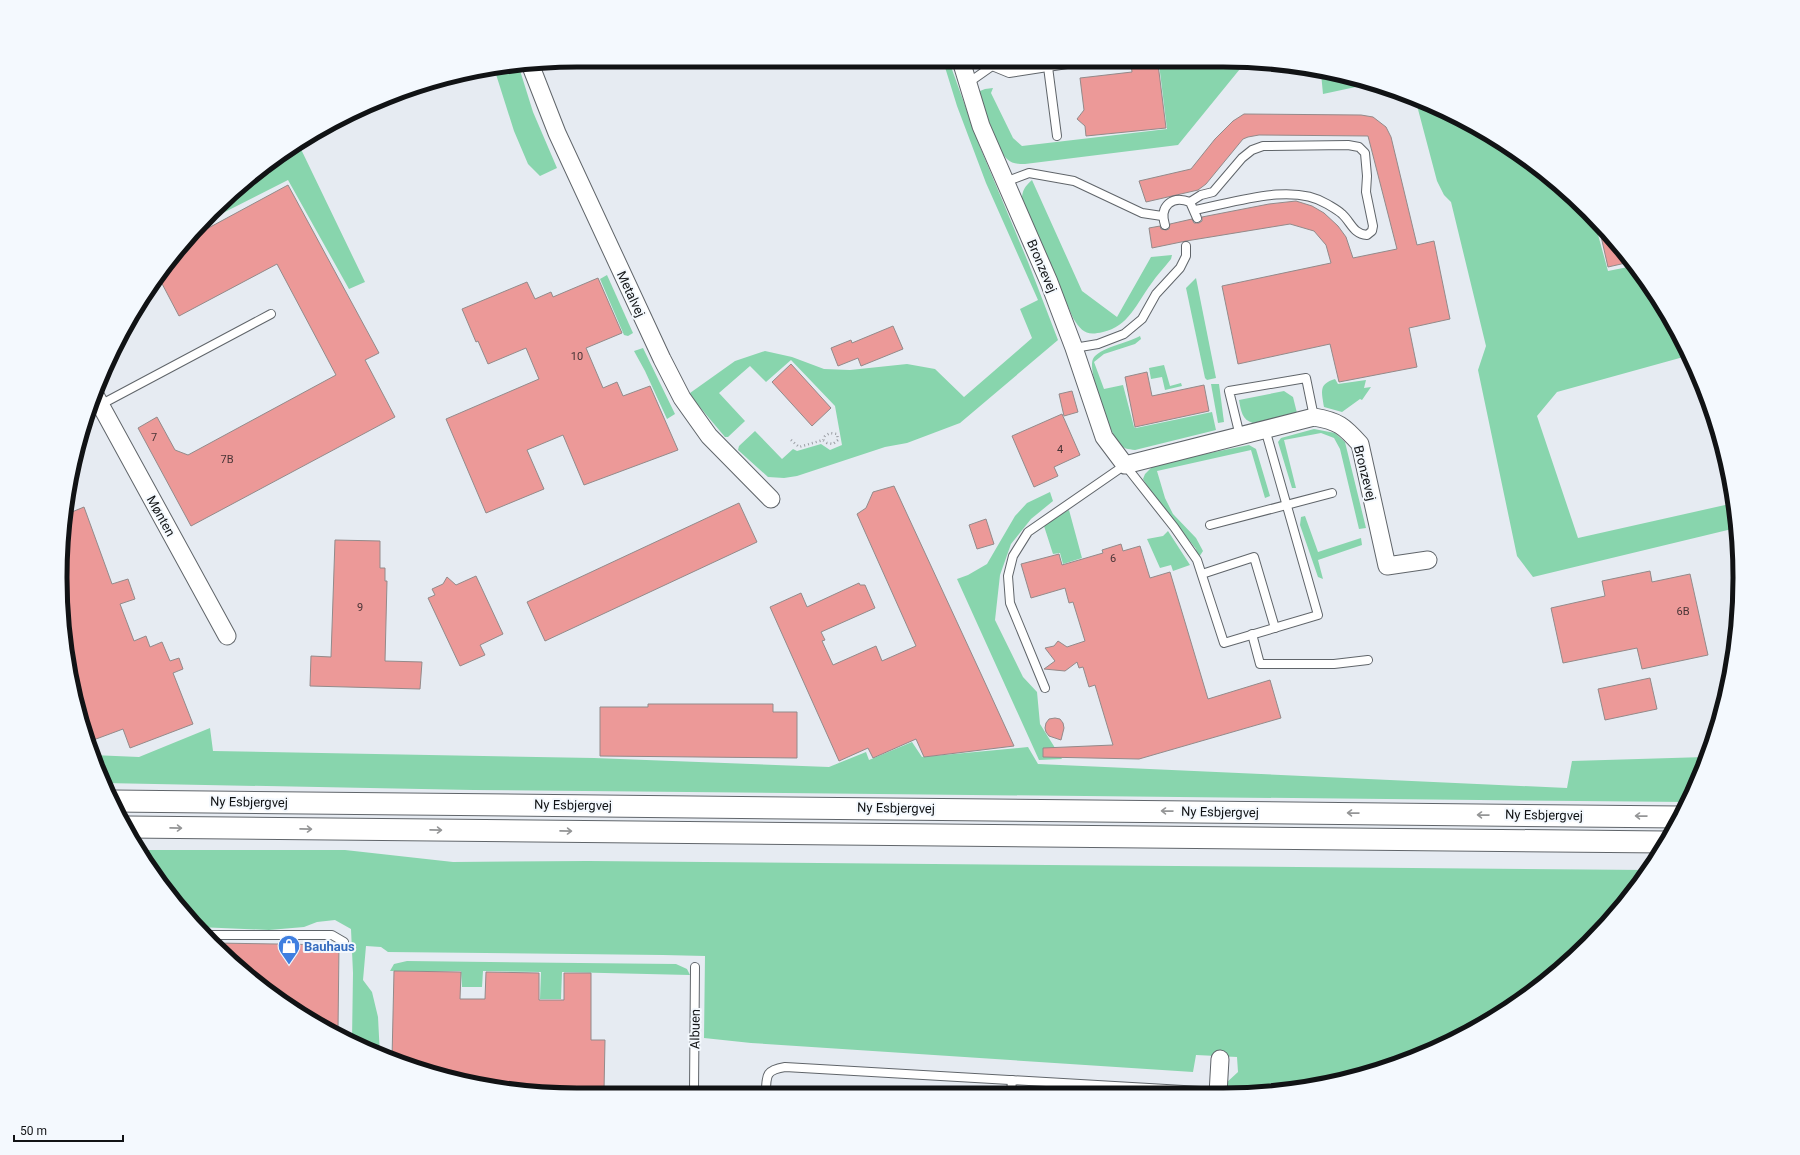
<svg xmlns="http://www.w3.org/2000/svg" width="1800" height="1155" viewBox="0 0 1800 1155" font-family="Roboto,sans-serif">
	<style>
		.green { fill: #88d5ad }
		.building { fill: #ec9998; stroke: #938a8a }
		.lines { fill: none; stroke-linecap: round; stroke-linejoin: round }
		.service-casing { stroke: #60656a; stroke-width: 10 }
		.minor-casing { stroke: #60656a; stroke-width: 19 }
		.tertiary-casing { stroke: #60656a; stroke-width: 23 }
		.path { stroke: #9a9da3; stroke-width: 2.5; stroke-dasharray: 1 3; stroke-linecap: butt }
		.service { stroke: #fff; stroke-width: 8 }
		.minor { stroke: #fff; stroke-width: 17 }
		.tertiary { stroke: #fff; stroke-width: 21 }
		.oneway { stroke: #949596 }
		.labels { text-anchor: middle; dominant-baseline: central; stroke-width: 4; stroke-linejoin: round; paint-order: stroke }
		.number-label { font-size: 11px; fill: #483436 }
		.street-label { font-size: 13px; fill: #111315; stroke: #f4f9fe }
		.shop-label { font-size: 13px; font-weight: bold; fill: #366cbe; stroke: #f4f9fe; text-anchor: start }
		.rim { fill: none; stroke: #111315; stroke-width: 5 }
	</style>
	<rect width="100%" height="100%" fill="#e6ebf2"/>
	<!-- green -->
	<g class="green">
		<polygon points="510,64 518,64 533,112 557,168 540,176 528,164 514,131 494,68"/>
		<polygon points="944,64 950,64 980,147 1028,262 1058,340 960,423 907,443 885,447 797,476 784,478 768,477 738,450 739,446 755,431 782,459 793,449 797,451 821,444 830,450 842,445 835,406 791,360 766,382 750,366 719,393 745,421 728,437 725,437 693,399 690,393 735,361 765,351 792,357 824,369 850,370 907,364 935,369 964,397 1032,338 1020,309 1038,300 986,183 957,106"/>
		<path d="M 1159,64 L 1244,64 L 1178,145 L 1025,164 C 1018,164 1012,164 1007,159 C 998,151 984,107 980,94 L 980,91 L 985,89 L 993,88 L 991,93 L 1013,138 L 1022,146 L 1167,129 Z"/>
		<polygon points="1321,73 1365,85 1323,94"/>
		<polygon points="1415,98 1421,99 1538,167 1594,220 1608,271 1633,266 1671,319 1687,356 1557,392 1537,416 1578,538 1734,503 1736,528 1533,577 1517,556 1478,370 1486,346 1451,202 1444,195 1437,181"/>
		<polygon points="298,143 365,282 349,289 288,180 215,217 213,211 244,185 270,173 267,166 290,147"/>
		<path d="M 1032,180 L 1082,291 L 1117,317 L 1151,257 L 1172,255 L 1171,259 C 1164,268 1157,275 1151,284 C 1137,303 1128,327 1103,332 C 1086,336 1082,332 1073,318 L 1022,199 C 1022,191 1025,186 1032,180 Z"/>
		<polygon points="607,275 633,333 628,336 624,335 600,279"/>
		<polygon points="1196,278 1216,378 1207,380 1205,378 1186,288"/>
		<path d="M 1140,336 L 1141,339 L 1135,344 L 1104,354 L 1094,362 L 1104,389 L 1123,385 L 1134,427 L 1136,428 L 1212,412 L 1216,430 L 1135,450 C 1128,449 1123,449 1119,443 C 1110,433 1087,370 1093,359 C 1098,348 1128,343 1140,336 Z"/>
		<polygon points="643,348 675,414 667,419 645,371 634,351"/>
		<polygon points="1164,365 1170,386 1181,383 1182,386 1165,390 1162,377 1151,379 1149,368"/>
		<path d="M 1335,379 L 1338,384 L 1366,380 L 1364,388 L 1371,387 L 1362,400 L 1360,399 L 1342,412 L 1324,407 C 1322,392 1318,384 1335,379 Z"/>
		<polygon points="1211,384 1219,384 1224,422 1218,423"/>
		<path d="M 1284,391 L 1293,397 L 1297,413 L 1253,423 C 1242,420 1241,411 1239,400 Z"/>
		<polygon points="1314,429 1335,433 1345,442 1366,528 1359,529 1340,449 1334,438 1321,433 1284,440 1296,488 1292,488 1278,442 1281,438"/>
		<polygon points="1249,445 1256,449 1270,496 1265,498 1251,450 1157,471 1165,498 1173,514 1196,538 1203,551 1197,560 1196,549 1151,492 1143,479 1145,474 1152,467 1165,462"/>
		<polygon points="1050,492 1053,501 1031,519 1011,544 1000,575 995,620 1023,677 1037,692 1040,724 1062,759 1039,760 957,579 968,575 987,564 1015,516 1027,503"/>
		<polygon points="1069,510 1082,558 1063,564 1060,553 1053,554 1044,526 1053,518"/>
		<polygon points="1305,516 1318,552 1361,538 1362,545 1318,560 1323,579 1318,577 1300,525 1301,517"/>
		<polygon points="1168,531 1190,565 1173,571 1171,565 1160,568 1147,539 1163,536"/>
		<polygon points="210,728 213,751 594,758 829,767 866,752 869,760 912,742 922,757 1028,747 1038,764 1567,788 1572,761 1705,757 1688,802 473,790 104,783 92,755 139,757"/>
		<path d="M 139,850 L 345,850 L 453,862 L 588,861 L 1647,870 L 1633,893 L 1538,988 L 1452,1042 L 1357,1077 L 1257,1094 L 1224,1094 L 1225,1084 L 1238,1072 L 1237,1057 L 1196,1055 L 1193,1072 L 751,1043 L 704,1038 L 705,956 L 663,955 L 388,952 L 381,947 L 366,946 L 363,980 L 372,992 L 378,1017 L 380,1056 L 352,1040 L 353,973 L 351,929 L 335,920 L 317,922 L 304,927 L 269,930 L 198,927 C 177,908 153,875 139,850 Z"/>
		<polygon points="407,961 676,964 687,969 690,975 562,972 561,999 540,999 541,972 483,971 482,987 462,987 461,971 390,971 394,964"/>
	</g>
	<!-- building -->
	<g class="building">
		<polygon points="1131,64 1158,64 1166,128 1086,136 1085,126 1077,119 1084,110 1080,78 1132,72"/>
		<polygon points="1244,114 1361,115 1373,117 1386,127 1391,137 1417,245 1434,241 1450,319 1409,328 1417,367 1339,382 1330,344 1238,364 1222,286 1331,263 1326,245 1314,231 1290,224 1186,241 1152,248 1149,228 1160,226 1161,229 1166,230 1169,229 1170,224 1192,219 1194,223 1199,223 1202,221 1202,217 1269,204 1296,201 1312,206 1324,213 1338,226 1346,237 1353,258 1397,249 1368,136 1259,135 1248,137 1243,139 1206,184 1198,190 1146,202 1139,181 1191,169 1215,139 1233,121"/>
		<polygon points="288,185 379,353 365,360 395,417 191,526 138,428 157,417 175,450 188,455 336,375 277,264 179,316 158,276 167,263 188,239"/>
		<polygon points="1598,223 1612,236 1630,262 1608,267"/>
		<polygon points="598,278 622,333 586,348 603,388 617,382 623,396 650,386 678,450 584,485 563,435 527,450 544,489 486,513 446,419 539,379 526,348 488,364 478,341 476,342 462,309 527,282 535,299 551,292 553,297"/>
		<polygon points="893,326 903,349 861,366 858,358 838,366 831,348 851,340 852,343"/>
		<polygon points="791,364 831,408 812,426 772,382"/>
		<polygon points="1147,372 1152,396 1204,385 1209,411 1135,427 1125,377"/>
		<polygon points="1072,391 1078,412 1064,416 1059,394"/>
		<polygon points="1062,414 1080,455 1054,467 1058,476 1034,487 1012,436"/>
		<polygon points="894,486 981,674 1014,746 924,757 916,739 873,758 868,748 839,761 770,607 801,593 807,607 859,583 860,585 865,585 875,608 821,632 825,640 822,641 833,665 876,646 882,661 916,646 857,514 866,508 873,492"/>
		<polygon points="739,503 757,542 545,641 527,602"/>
		<polygon points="84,507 112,584 128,579 135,599 120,604 134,641 146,636 150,647 162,642 170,661 179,658 183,669 173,673 193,724 130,748 123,729 88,742 78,712 64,645 61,544 67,514"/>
		<polygon points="986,519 994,544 977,549 969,525"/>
		<polygon points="335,540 380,541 380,568 385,568 385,581 387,581 385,661 422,662 420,689 310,686 311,656 331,657"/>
		<polygon points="1121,544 1123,551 1140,546 1150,578 1170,572 1208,699 1270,680 1281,718 1139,759 1043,757 1043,748 1113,745 1095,685 1089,687 1083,667 1079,668 1077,662 1065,671 1044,669 1055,661 1045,648 1054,646 1058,641 1067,647 1085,641 1073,602 1069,603 1065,588 1031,598 1021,564 1059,554 1062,565 1103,553 1102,550"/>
		<polygon points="1650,571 1652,582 1690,574 1708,655 1642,669 1637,648 1563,663 1551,608 1605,596 1602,581"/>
		<polygon points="476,576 503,634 480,645 485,655 460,666 428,598 435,595 432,589 443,584 447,577 456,585"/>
		<polygon points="1650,678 1657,709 1605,720 1598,689"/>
		<polygon points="648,704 773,704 773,712 797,712 797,758 600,756 600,707 648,707"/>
		<polygon points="1055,718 1060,719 1063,723 1064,728 1061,740 1049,736 1046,732 1045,728 1046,723 1049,719"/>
		<polygon points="214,943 339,945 338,1031 262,988"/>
		<polygon points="394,971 461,972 460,999 485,999 486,972 539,973 539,1000 564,1000 564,973 591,973 591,1040 605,1040 604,1091 510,1091 392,1059"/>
	</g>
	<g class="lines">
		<!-- service casing -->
		<g class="service-casing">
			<g id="service">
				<polyline points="992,66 1009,73 1067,64"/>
				<polyline points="1048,67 1057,136"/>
				<polyline points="968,83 995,64"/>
				<polyline points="1005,182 1029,173 1074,181 1142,213 1162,216"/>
				<path d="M 1190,202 L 1201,195 L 1213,192 L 1242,158 L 1252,150 L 1263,146 L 1348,145 L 1359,147 L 1365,153 L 1367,176 L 1366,192 L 1373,226 L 1372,231 L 1367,235 C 1353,234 1351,222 1342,214 C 1338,210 1332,207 1327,204 C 1292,182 1233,203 1195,210"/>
				<path d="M 1165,225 C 1159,206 1172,195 1190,202 L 1197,218"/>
				<polyline points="1074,348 1098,344 1124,334 1142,319 1156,294 1180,268 1186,256 1186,246"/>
				<polyline points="100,405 271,314"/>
				<polyline points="1240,436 1229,391 1306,378 1314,417"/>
				<polyline points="1210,525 1332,493"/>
				<polyline points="1202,574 1254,557 1275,628"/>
				<polyline points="1252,634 1260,664 1334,664 1368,660"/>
				<polyline points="1045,688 1010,603 1008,576 1013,556 1028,532 1125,465 1174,527 1197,560 1224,643 1318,615 1265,429"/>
				<polyline points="206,935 332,935 344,942"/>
				<polyline points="694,1091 695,967"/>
				<path d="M 766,1092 C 766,1074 767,1070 785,1067 L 1218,1092"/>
				<polyline points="1011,1093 1012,1080"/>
			</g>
		</g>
		<!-- minor casing -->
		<g class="minor-casing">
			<g id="minor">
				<polyline points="530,64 557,133 662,359 682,398 709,436 771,499"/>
				<path d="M 962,64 L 981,126 L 1049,282 L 1074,348 L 1104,437 L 1125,465 L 1314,417 C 1338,421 1344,426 1360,444 L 1387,566 L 1428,560"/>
				<polyline points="95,395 227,636"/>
				<polyline points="1218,1094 1220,1059"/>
			</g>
		</g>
		<!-- tertiary casing -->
		<g class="tertiary-casing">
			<g id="tertiary">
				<polyline points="113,801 1680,817"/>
				<polyline points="127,827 1665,842"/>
			</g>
		</g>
		<!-- path -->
		<polyline class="path" points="791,440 799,447 823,440 827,443 833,444 838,440 837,434 830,433 825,436 823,440"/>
		<!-- service -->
		<use href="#service" class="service"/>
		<!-- minor -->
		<use href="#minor" class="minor"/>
		<!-- tertiary -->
		<use href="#tertiary" class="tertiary"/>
	</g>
	<!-- one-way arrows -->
	<defs><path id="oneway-shaft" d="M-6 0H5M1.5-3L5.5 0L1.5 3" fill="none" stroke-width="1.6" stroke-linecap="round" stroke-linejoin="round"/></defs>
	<g class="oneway">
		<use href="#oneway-shaft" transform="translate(1167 811) rotate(-179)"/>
		<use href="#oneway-shaft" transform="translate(1353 813) rotate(-179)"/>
		<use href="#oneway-shaft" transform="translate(1483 815) rotate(-179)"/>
		<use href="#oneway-shaft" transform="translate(1641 816) rotate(-179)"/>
		<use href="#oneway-shaft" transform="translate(176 828) rotate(1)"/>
		<use href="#oneway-shaft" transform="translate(306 829) rotate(1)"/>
		<use href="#oneway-shaft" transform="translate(436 830) rotate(1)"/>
		<use href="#oneway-shaft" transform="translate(566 831) rotate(1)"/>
	</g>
	<!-- icons -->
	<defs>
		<g id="shop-pin" transform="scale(1.15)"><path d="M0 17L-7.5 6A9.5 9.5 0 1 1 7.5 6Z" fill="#3f7fe0" stroke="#f4f9fe"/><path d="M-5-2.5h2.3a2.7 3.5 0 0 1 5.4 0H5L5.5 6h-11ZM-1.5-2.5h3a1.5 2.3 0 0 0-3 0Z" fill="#fff"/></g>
	</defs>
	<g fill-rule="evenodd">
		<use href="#shop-pin" x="289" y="946"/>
	</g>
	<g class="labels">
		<!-- number labels -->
		<g class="number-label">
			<text x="577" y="356">10</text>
			<text x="154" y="437">7</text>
			<text x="1060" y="449">4</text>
			<text x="227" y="459">7B</text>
			<text x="1113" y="558">6</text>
			<text x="360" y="607">9</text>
			<text x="1683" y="611">6B</text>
		</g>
		<!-- street labels -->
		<g class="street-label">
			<text transform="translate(1042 266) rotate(67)">Bronzevej</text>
			<text transform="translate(631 294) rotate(65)">Metalvej</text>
			<text transform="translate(1365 473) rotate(76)">Bronzevej</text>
			<text transform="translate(161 516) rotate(61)">Mønten</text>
			<text transform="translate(249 802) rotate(1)">Ny Esbjergvej</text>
			<text transform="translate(573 805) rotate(1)">Ny Esbjergvej</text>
			<text transform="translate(896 808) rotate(1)">Ny Esbjergvej</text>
			<text transform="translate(1220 812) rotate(1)">Ny Esbjergvej</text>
			<text transform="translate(1544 815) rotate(1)">Ny Esbjergvej</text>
			<text transform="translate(695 1029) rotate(-89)">Albuen</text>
		</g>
		<!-- shop labels -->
		<g class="shop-label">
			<text x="304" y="946">Bauhaus</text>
		</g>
	</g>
	<!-- crop -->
	<path d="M0 0H1800V1155H0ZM577 67H1223A510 510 0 0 1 1733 577V578A510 510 0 0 1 1223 1088H577A510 510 0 0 1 67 578V577A510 510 0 0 1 577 67Z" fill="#f4f9fe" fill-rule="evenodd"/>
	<path class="rim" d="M577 67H1223A510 510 0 0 1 1733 577V578A510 510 0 0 1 1223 1088H577A510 510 0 0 1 67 578V577A510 510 0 0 1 577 67Z"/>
	<!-- scale -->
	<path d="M14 1135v6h109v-6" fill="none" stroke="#111315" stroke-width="2"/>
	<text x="20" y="1135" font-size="12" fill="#111315" stroke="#f4f9fe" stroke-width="3" paint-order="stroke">50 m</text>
</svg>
